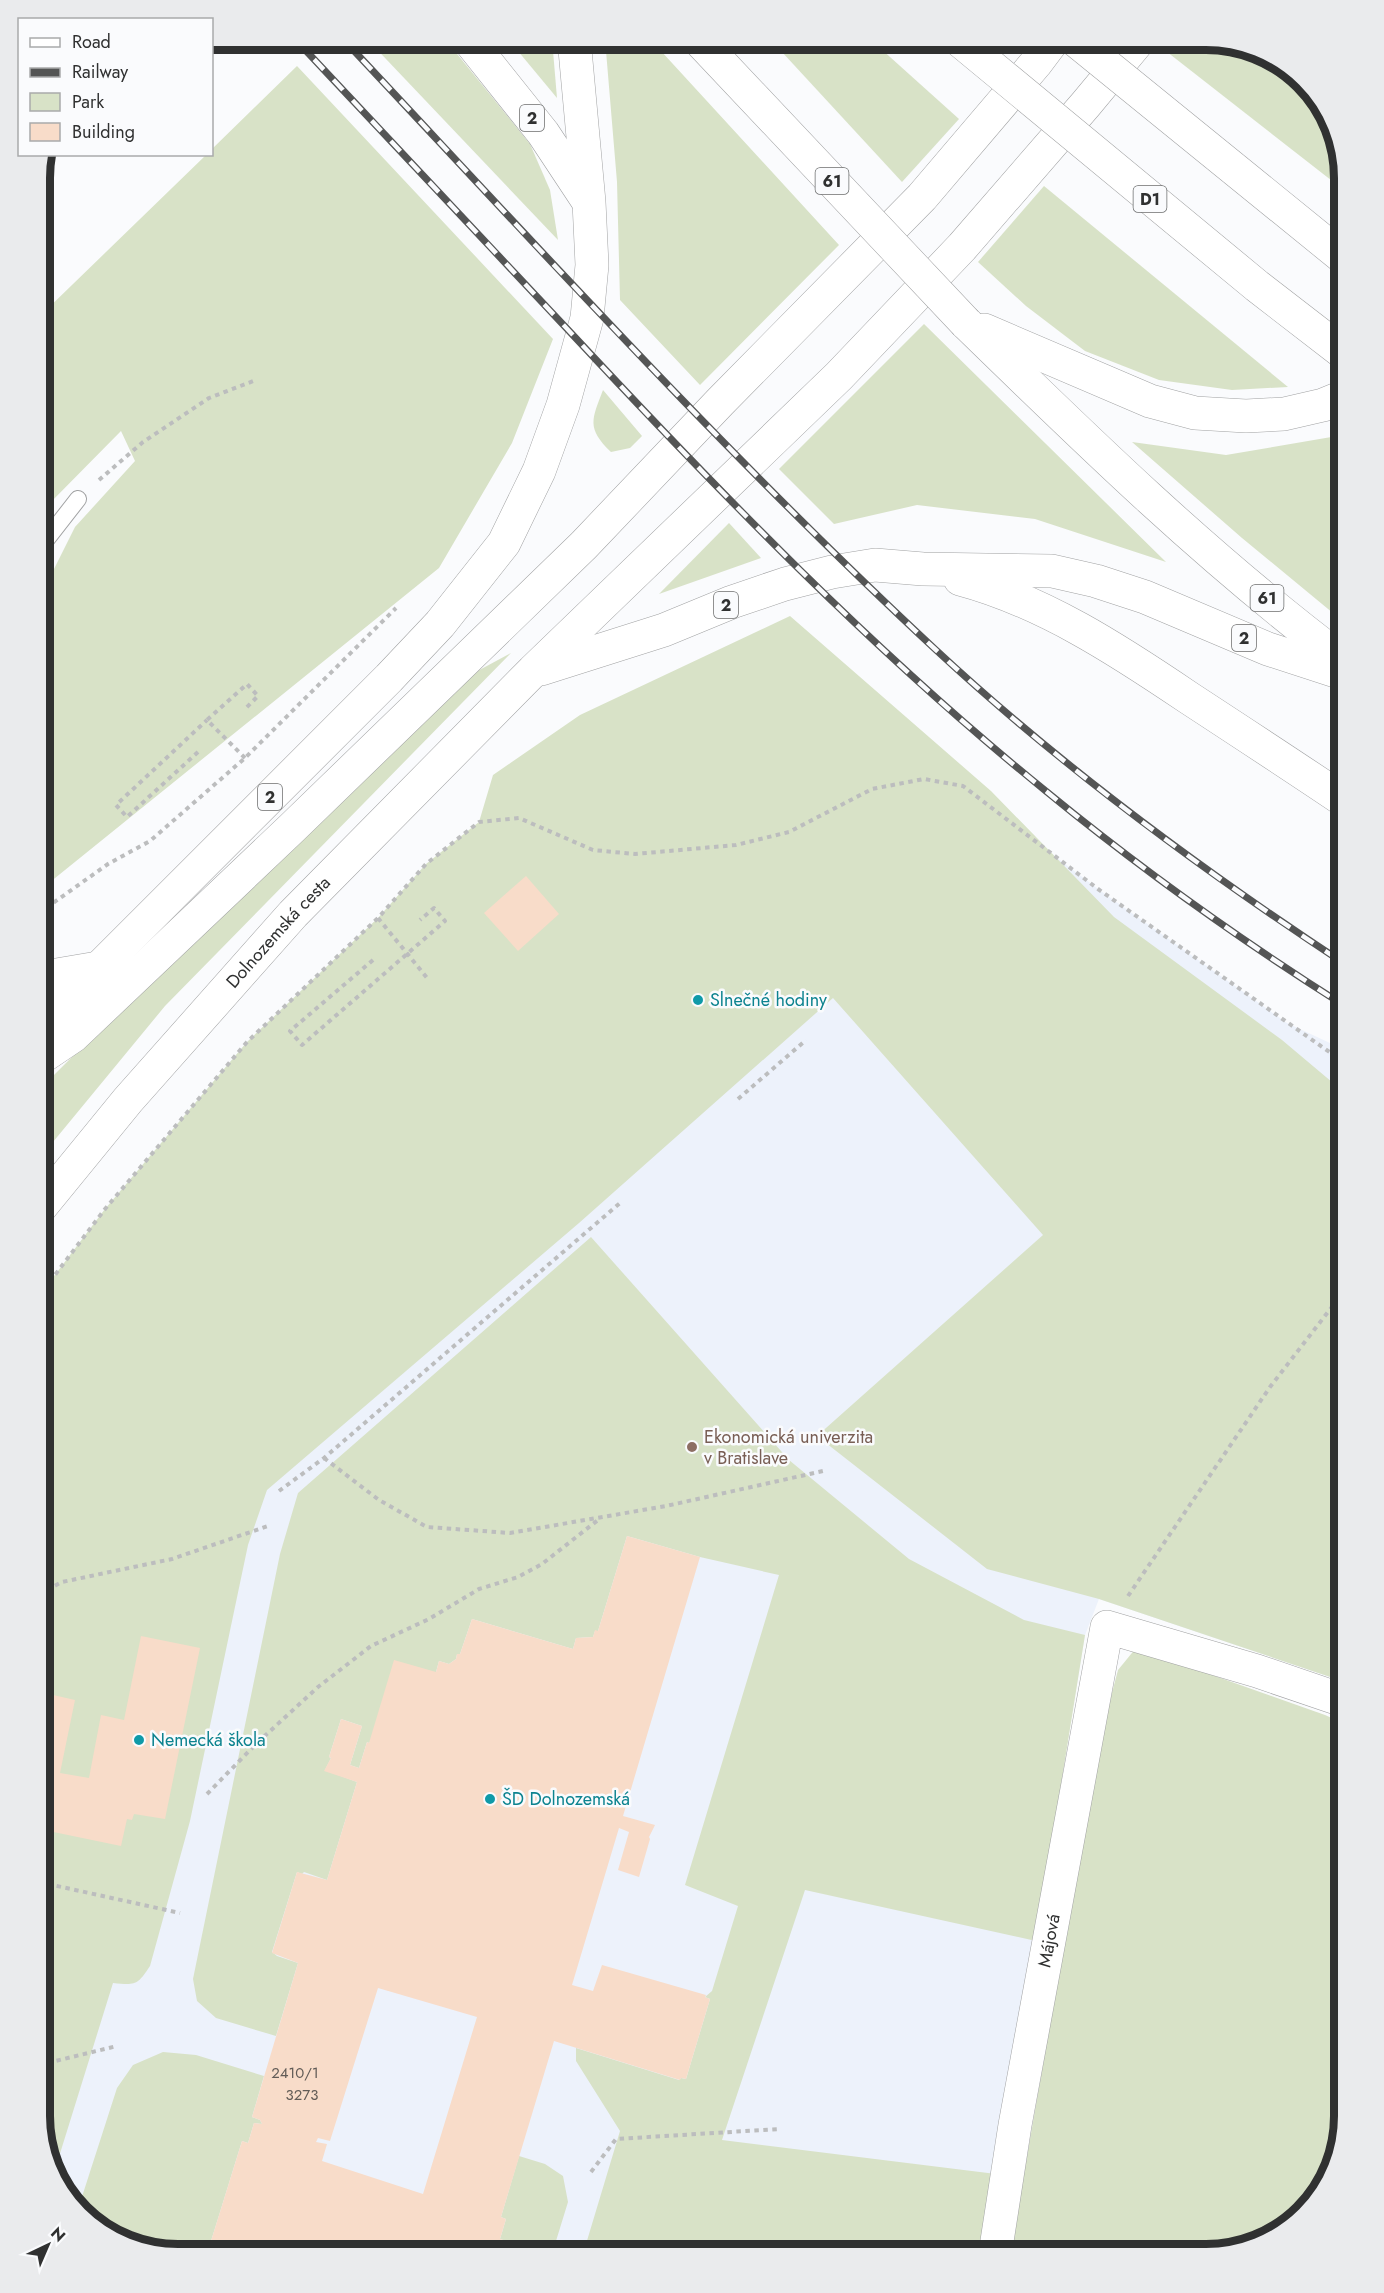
<svg xmlns="http://www.w3.org/2000/svg" width="1384" height="2293" viewBox="0 0 1384 2293" font-family="Jost,sans-serif">
	<style>
		.built { fill: #edf2fb }
		.green { fill: #d8e2c7 }
		.building { fill: #f8dcc9; fill-rule: evenodd }
		.lines { fill: none; stroke-linecap: round; stroke-linejoin: round }
		.service-casing { stroke: #a1a2a3; stroke-width: 18 }
		.minor-casing { stroke: #a1a2a3; stroke-width: 34 }
		.primary-casing { stroke: #a1a2a3; stroke-width: 34 }
		.path { stroke: #bcbdbe; stroke-width: 4; stroke-dasharray: 4.5 4.5; stroke-linecap: butt }
		.service { stroke: #fff; stroke-width: 16 }
		.minor { stroke: #fff; stroke-width: 33 }
		.primary { stroke: #fff; stroke-width: 33 }
		.rail-casing { stroke: #545555; stroke-width: 7 }
		.rail { stroke: #fafbfd; stroke-width: 4.5; stroke-dasharray: 14; stroke-linecap: butt }
		.primary-bridge-casing { stroke: #a1a2a3; stroke-width: 34; stroke-linecap: butt }
		.motorway-bridge-casing { stroke: #a1a2a3; stroke-width: 34; stroke-linecap: butt }
		.primary-bridge { stroke: #fff; stroke-width: 33 }
		.motorway-bridge { stroke: #fff; stroke-width: 33 }
		.culture-dot { fill: #0f9aa8; stroke: #fafbfd; stroke-width: 2 }
		.education-dot { fill: #8d6e63; stroke: #fafbfd; stroke-width: 2 }
		.labels { text-anchor: middle; dominant-baseline: central; stroke-width: 5; stroke-linejoin: round; paint-order: stroke }
		.number-label { font-size: 15px; fill: #625c57 }
		.shield { fill: #fafbfd; stroke: #6d6e6e; stroke-width: 1.5 }
		.shield-label { font-size: 16px; font-weight: bold; fill: #303131 }
		.street-label { font-size: 18px; fill: #303131; stroke: #fafbfd }
		.culture-label { font-size: 18px; fill: #0d838f; stroke: #fafbfd; text-anchor: start }
		.education-label { font-size: 18px; fill: #785e54; stroke: #fafbfd; text-anchor: start }
		.rim { fill: none; stroke: #303131; stroke-width: 8 }
	</style>
	<rect width="100%" height="100%" fill="#fafbfd"/>
	<!-- built -->
	<polygon class="built" points="963,786 1098,889 1287,1023 1345,1050 1345,1682 1099,1599 1085,1635 996,2174 1068,2151 1206,2254 169,2254 101,2231 53,2177 39,2115 39,1296 105,1209 247,1042 378,918 426,864"/>
	<!-- green -->
	<g class="green">
		<polygon points="367,39 445,39 530,144 550,190 558,240"/>
		<polygon points="508,39 552,39 557,98"/>
		<polygon points="605,39 650,39 839,245 700,385 620,300 617,182"/>
		<polygon points="770,39 870,39 959,119 902,182"/>
		<polygon points="1169,39 1215,39 1284,63 1331,116 1345,178 1345,191 1162,48"/>
		<polygon points="297,66 553,339 512,443 439,568 39,891 39,599 75,527 135,461 121,431 47,506 39,523 39,317 206,155 212,154 212,149"/>
		<polygon points="1044,186 1288,387 1232,390 1159,380 1085,351 1026,306 978,262"/>
		<polygon points="924,324 1166,562 1035,519 917,505 834,524 779,469"/>
		<path d="M 603,390 L 642,436 L 630,448 L 611,452 C 586,428 592,419 603,390 Z"/>
		<polygon points="1343,435 1345,437 1345,623 1242,538 1132,442 1226,455"/>
		<polygon points="729,523 761,558 659,594"/>
		<path d="M 790,616 L 991,791 L 1114,917 L 1282,1040 L 1345,1093 L 1345,1682 L 1099,1599 L 987,1569 L 817,1436 L 1043,1235 L 833,998 L 579,1223 L 267,1490 L 248,1545 L 190,1821 L 150,1966 C 137,1986 135,1985 113,1983 L 53,2176 L 39,2115 L 39,1296 L 105,1209 L 247,1042 L 378,918 L 426,864 L 479,822 L 493,775 L 580,715 Z"/>
		<polygon points="511,653 165,1006 39,1159 39,1090 113,1016 472,674"/>
		<polygon points="39,914 53,932 39,941"/>
		<polygon points="591,1237 789,1460 909,1559 1024,1620 1085,1635 1036,1941 805,1890 722,2140 996,2174 982,2254 583,2254 620,2131 576,2061 576,2048 679,2080 681,2078 686,2079 710,1999 705,1997 712,1991 738,1906 685,1885 779,1575 700,1557 627,1536 598,1631 595,1631 593,1637 576,1638 573,1649 472,1619 460,1654 457,1654 456,1659 449,1664 439,1661 436,1672 369,1743 367,1742 359,1768 350,1765 362,1726 341,1719 329,1757 331,1758 325,1770 357,1782 327,1880 304,1872 302,1874 297,1872 272,1952 277,1956 298,1963 276,2036 216,2018 197,2001 193,1979 280,1554 298,1493"/>
		<polygon points="1136,1648 1325,1715 1345,1724 1345,2115 1322,2192 1268,2240 1206,2254 1031,2254 1011,2248 1100,1738 1118,1670"/>
		<polygon points="163,2052 196,2055 264,2076 252,2117 260,2120 262,2124 254,2123 248,2143 242,2141 207,2254 169,2254 101,2231 79,2206 117,2088 133,2065"/>
		<polygon points="519,2156 545,2164 563,2176 568,2202 552,2254 529,2254 532,2249 500,2239 506,2219 501,2217"/>
	</g>
	<!-- building -->
	<g class="building">
		<polygon points="526,876 559,914 518,951 484,913"/>
		<path d="M 627,1536 L 700,1557 L 623,1816 L 655,1825 L 649,1837 L 650,1839 L 639,1877 L 618,1870 L 629,1832 L 619,1828 L 572,1985 L 593,1991 L 602,1965 L 706,1995 L 705,1997 L 710,1999 L 686,2079 L 681,2078 L 680,2080 L 554,2041 L 501,2217 L 506,2219 L 500,2239 L 533,2249 L 531,2254 L 504,2254 L 496,2252 L 495,2254 L 207,2254 L 242,2141 L 248,2143 L 254,2123 L 262,2124 L 260,2120 L 252,2117 L 298,1963 L 272,1953 L 297,1872 L 327,1880 L 357,1782 L 324,1771 L 331,1758 L 329,1757 L 341,1719 L 362,1726 L 350,1765 L 359,1768 L 367,1742 L 369,1743 L 394,1660 L 436,1672 L 439,1661 L 449,1664 L 456,1659 L 457,1654 L 460,1654 L 472,1619 L 573,1649 L 576,1638 L 593,1637 L 595,1630 L 598,1631 ZM 378,1988 L 477,2017 L 423,2194 L 322,2161 L 327,2144 L 316,2142 L 318,2138 L 330,2141 Z"/>
		<polygon points="141,1636 200,1648 165,1819 134,1814 132,1820 127,1819 121,1846 39,1829 40,1692 75,1700 60,1773 89,1778 101,1715 124,1720"/>
	</g>
	<g class="lines">
		<!-- service casing -->
		<g class="service-casing">
			<polyline id="service" points="39,549 78,499"/>
		</g>
		<!-- minor casing -->
		<g class="minor-casing">
			<g id="minor">
				<path id="s1" d="M 995,2254 L 1015,2125 L 1107,1627 L 1257,1671 L 1345,1701"/>
			</g>
		</g>
		<!-- primary casing -->
		<g class="primary-casing">
			<g id="primary">
				<polyline points="468,39 543,133 586,198"/>
				<path d="M 966,323 C 1087,441 1209,560 1345,662"/>
				<polyline points="984,330 1150,401 1195,413 1246,416 1284,414 1323,405 1345,396"/>
				<path d="M 960,579 C 1043,601 1118,650 1189,698 C 1241,732 1293,766 1345,801"/>
				<polyline points="541,669 664,630 732,602 785,584 832,572 875,565 923,569 1052,571 1096,581 1145,597 1268,649 1345,674"/>
				<polyline points="39,978 98,968"/>
				<polyline points="39,1028 389,678 440,624 504,543 539,471 563,405 587,318 592,265 589,202 574,39"/>
				<polyline points="39,1059 73,1036 292,828 584,545 720,402 922,197 1036,63 1054,39"/>
				<path id="s2" d="M 39,1209 L 128,1100 L 293,914 L 533,671 L 839,376 L 962,247 L 1086,104 L 1140,39"/>
			</g>
		</g>
		<!-- path -->
		<g class="path">
			<polyline points="99,480 143,442 209,398 256,380"/>
			<polyline points="198,752 127,817 116,805 207,720"/>
			<polyline points="245,758 207,720 247,684 258,696 245,709"/>
			<polyline points="39,913 108,864 150,841 245,758 396,608"/>
			<polyline points="378,918 428,979"/>
			<polyline points="373,960 290,1031 302,1045 445,921 434,908 420,920"/>
			<polyline points="738,1099 806,1040"/>
			<polyline points="39,1296 105,1209 247,1042 378,918 426,864 479,822 519,818 593,850 635,854 736,845 789,832 872,789 924,779 963,786 1098,889 1345,1063"/>
			<polyline points="324,1458 379,1500 427,1527 510,1533 666,1506 823,1471"/>
			<polyline points="279,1491 324,1458 620,1203"/>
			<polyline points="39,1594 62,1582 172,1559 268,1526"/>
			<polyline points="1128,1596 1270,1387 1345,1290"/>
			<polyline points="207,1794 256,1744 318,1687 371,1646 429,1619 479,1589 518,1577 542,1564 598,1520"/>
			<polyline points="39,1882 180,1913"/>
			<polyline points="39,2065 117,2046"/>
			<polyline points="591,2172 616,2139 779,2129"/>
		</g>
		<!-- service -->
		<use href="#service" class="service"/>
		<!-- minor -->
		<use href="#minor" class="minor"/>
		<!-- primary -->
		<use href="#primary" class="primary"/>
		<!-- rail casing -->
		<g class="rail-casing">
			<g id="rail">
				<path d="M 295,39 C 387,137 479,235 571,333 C 721,494 875,653 1047,792 C 1141,869 1242,941 1345,1006"/>
				<path d="M 343,39 C 537,246 728,457 936,650 C 1062,767 1202,870 1345,964"/>
			</g>
		</g>
		<!-- rail -->
		<use href="#rail" class="rail"/>
		<!-- primary-bridge casing -->
		<g class="primary-bridge-casing">
			<polyline id="primary-bridge" points="698,39 966,323"/>
		</g>
		<!-- motorway-bridge casing -->
		<g class="motorway-bridge-casing">
			<g id="motorway-bridge">
				<polyline points="958,39 1257,286 1345,354"/>
				<polyline points="1074,39 1345,259"/>
			</g>
		</g>
		<!-- primary-bridge -->
		<use href="#primary-bridge" class="primary-bridge"/>
		<!-- motorway-bridge -->
		<use href="#motorway-bridge" class="motorway-bridge"/>
	</g>
	<!-- markers -->
	<g class="culture-dot">
		<circle cx="698" cy="1000" r="6"/>
		<circle cx="139" cy="1740" r="6"/>
		<circle cx="490" cy="1799" r="6"/>
	</g>
	<circle class="education-dot" cx="692" cy="1447" r="6"/>
	<g class="labels">
		<!-- number labels -->
		<g class="number-label">
			<text x="295" y="2073">2410/1</text>
			<text x="302" y="2095">3273</text>
		</g>
		<!-- shield labels -->
		<g class="shield">
			<rect x="520" y="105" width="24" height="26" rx="4.5"/>
			<rect x="815.5" y="168" width="33" height="26" rx="4.5"/>
			<rect x="1133.5" y="186" width="33" height="26" rx="4.5"/>
			<rect x="1250.5" y="585" width="33" height="26" rx="4.5"/>
			<rect x="714" y="592" width="24" height="26" rx="4.5"/>
			<rect x="1232" y="625" width="24" height="26" rx="4.5"/>
			<rect x="258" y="784" width="24" height="26" rx="4.5"/>
		</g>
		<g class="shield-label">
			<text x="532" y="118">2</text>
			<text x="832" y="181">61</text>
			<text x="1150" y="199">D1</text>
			<text x="1267" y="598">61</text>
			<text x="726" y="605">2</text>
			<text x="1244" y="638">2</text>
			<text x="270" y="797">2</text>
		</g>
		<!-- street labels -->
		<g class="street-label">
			<text stroke="none"><textPath href="#s2" startOffset="366">Dolnozemská cesta</textPath></text>
			<text stroke="none"><textPath href="#s1" startOffset="318">Májová</textPath></text>
		</g>
		<!-- culture labels -->
		<g class="culture-label">
			<text x="710" y="1000">Slnečné hodiny</text>
			<text x="151" y="1740">Nemecká škola</text>
			<text x="502" y="1799">ŠD Dolnozemská</text>
		</g>
		<!-- education labels -->
		<g class="education-label">
			<text x="704" y="1437">Ekonomická univerzita<tspan x="704" dy="21">v Bratislave</tspan></text>
		</g>
	</g>
	<!-- crop -->
	<path d="M0 0H1384V2293H0ZM178 50H1206A128 128 0 0 1 1334 178V2116A128 128 0 0 1 1206 2244H178A128 128 0 0 1 50 2116V178A128 128 0 0 1 178 50Z" fill="#eaebed" fill-rule="evenodd"/>
	<path class="rim" d="M178 50H1206A128 128 0 0 1 1334 178V2116A128 128 0 0 1 1206 2244H178A128 128 0 0 1 50 2116V178A128 128 0 0 1 178 50Z"/>
	<!-- legend -->
	<rect x="18" y="18" width="195" height="138" fill="#fafbfd" stroke="#a9aaab" stroke-width="1.5"/>
	<rect x="30" y="38" width="30" height="9" fill="#ffffff" stroke="#a9aaab" stroke-width="1.5"/>
	<text x="72" y="48" font-size="18" fill="#303131">Road</text>
	<rect x="30" y="68" width="30" height="9" fill="#545555" stroke="#a9aaab" stroke-width="1.5"/>
	<text x="72" y="78" font-size="18" fill="#303131">Railway</text>
	<rect x="30" y="93" width="30" height="18" fill="#d8e2c7" stroke="#a9aaab" stroke-width="1.5"/>
	<text x="72" y="108" font-size="18" fill="#303131">Park</text>
	<rect x="30" y="123" width="30" height="18" fill="#f8dcc9" stroke="#a9aaab" stroke-width="1.5"/>
	<text x="72" y="138" font-size="18" fill="#303131">Building</text>
	<!-- north arrow -->
	<g transform="translate(48 2245) rotate(44)" stroke="#fafbfd" stroke-width="4.5" paint-order="stroke">
	<path d="M0-4.5L10 22L0 15L-10 22Z" fill="#303131"/>
	<text y="-9" font-size="16" font-weight="bold" text-anchor="middle" fill="#303131">N</text>
	</g>
</svg>
